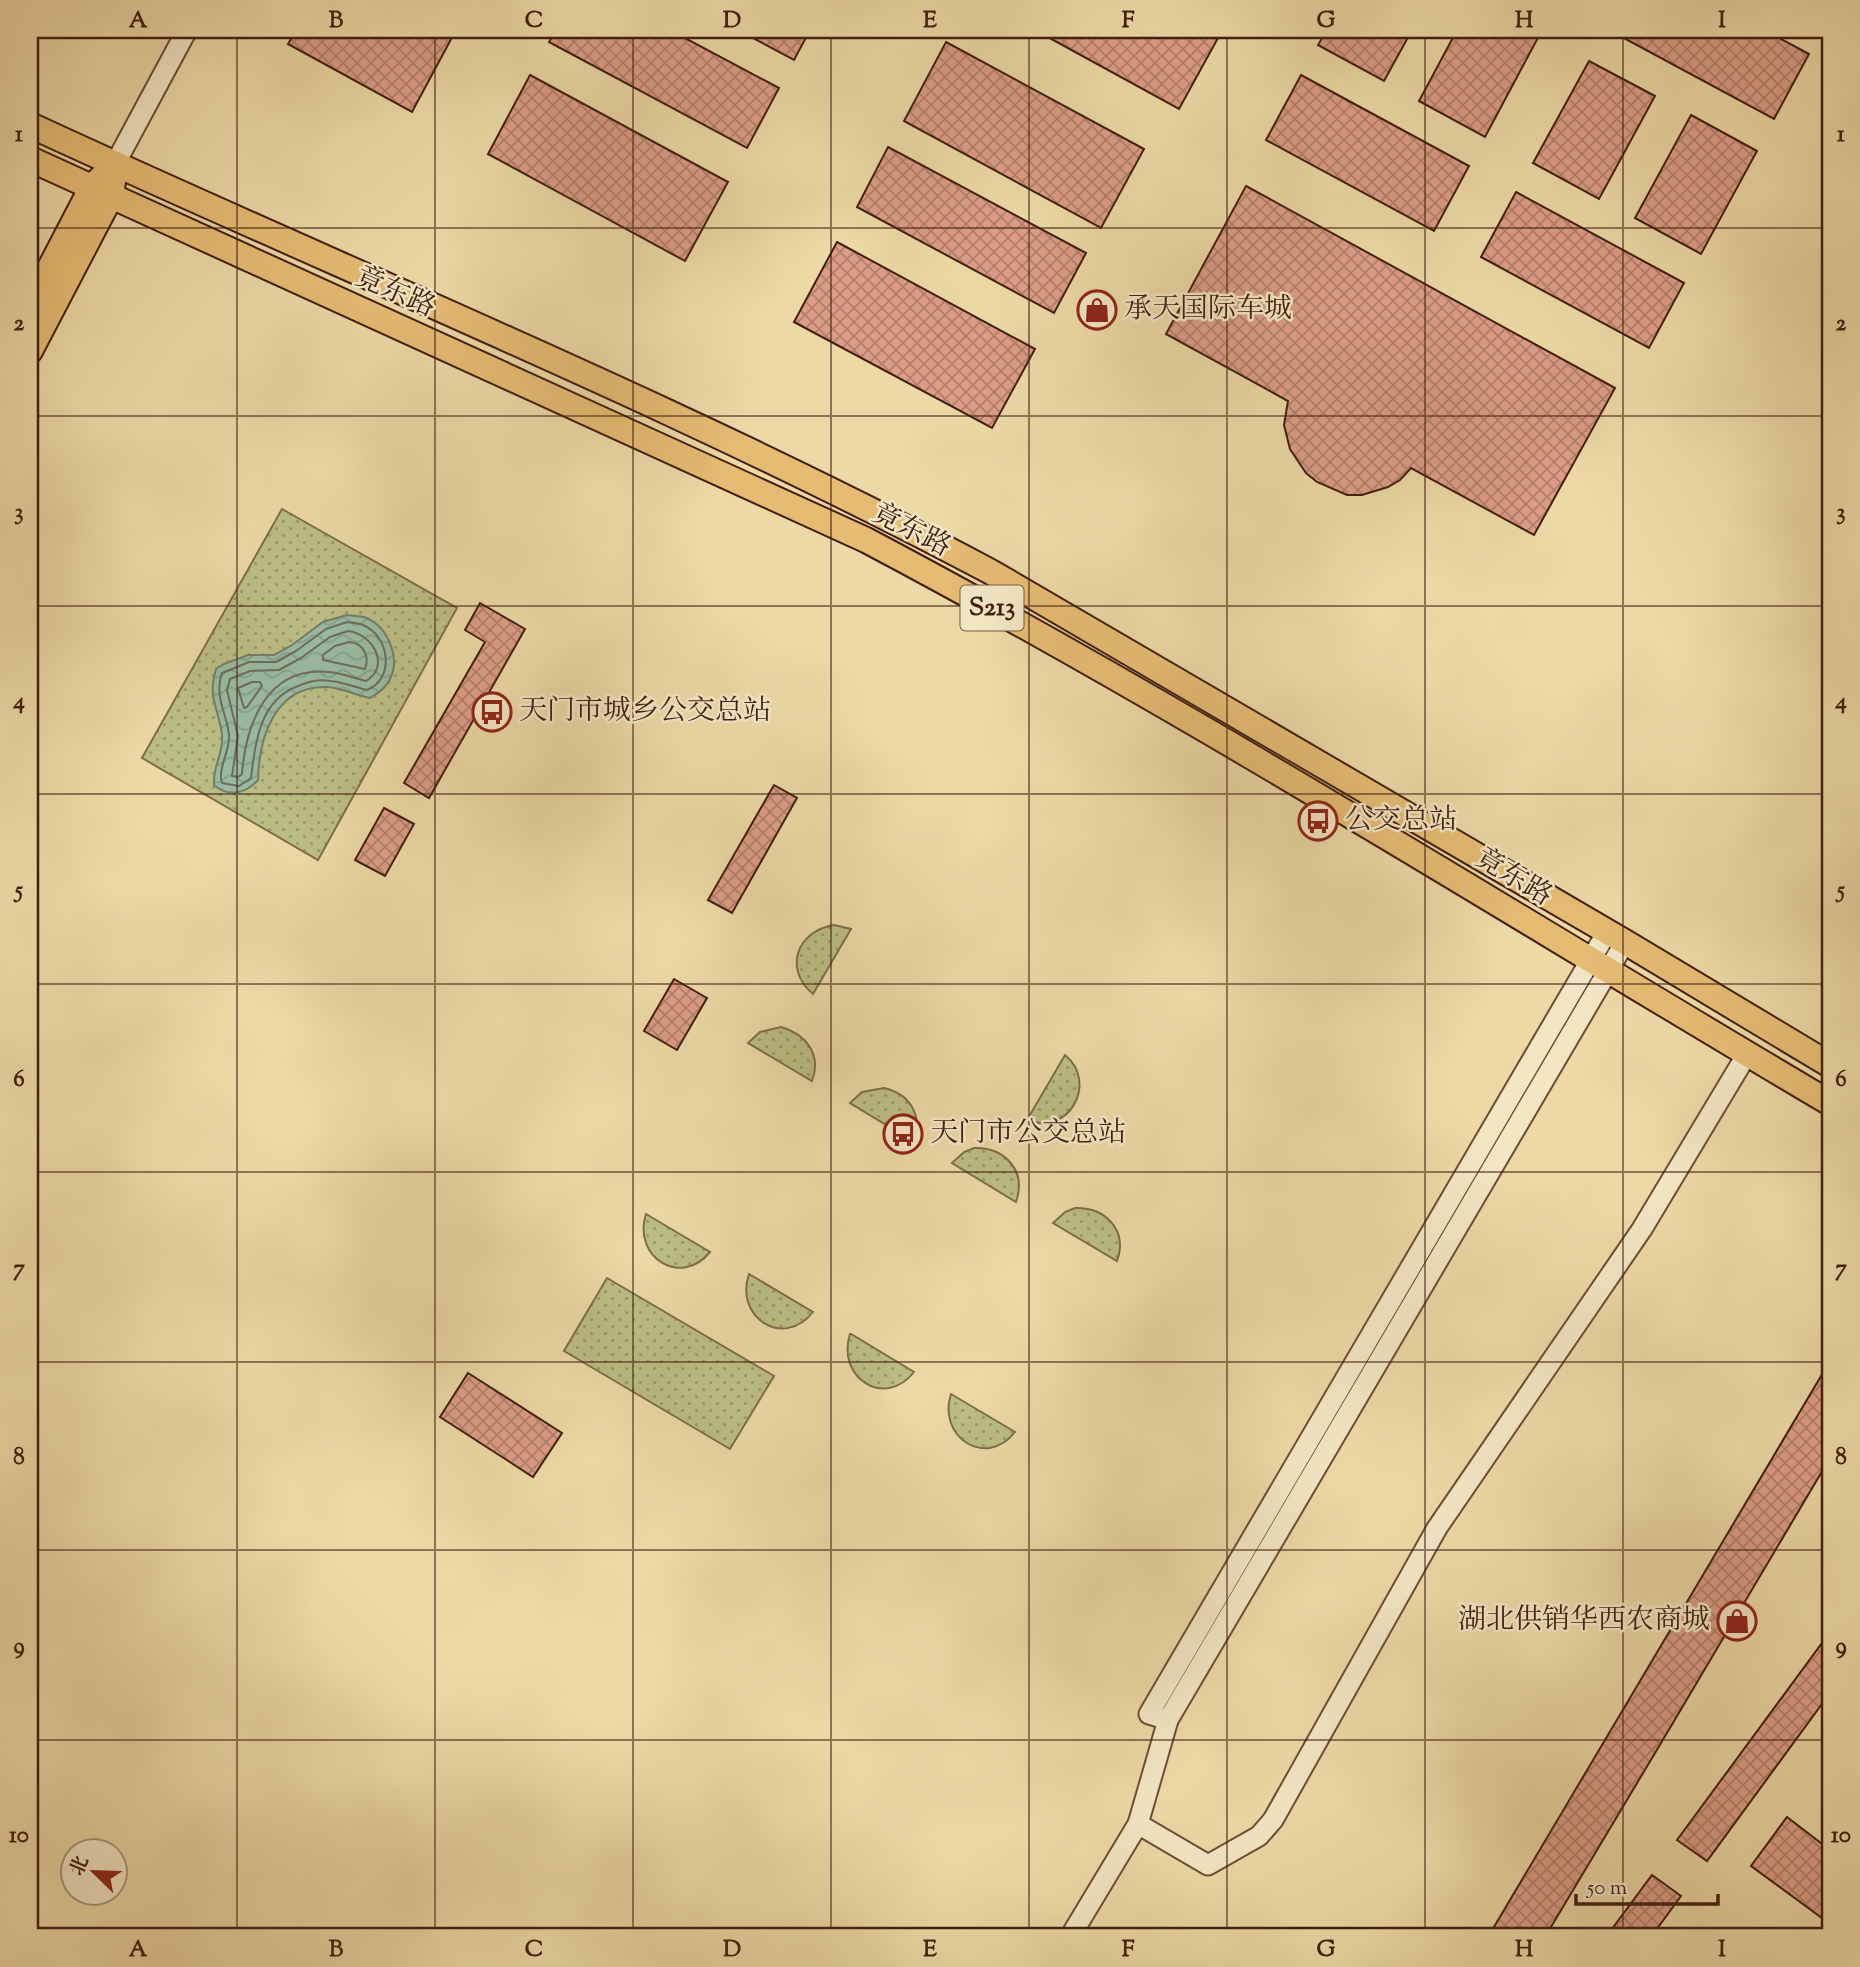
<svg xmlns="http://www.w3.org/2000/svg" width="1860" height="1967" viewBox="0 0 1860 1967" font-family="'Sorts Mill Goudy','Noto Serif SC',serif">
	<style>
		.grass { fill: url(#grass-dots); stroke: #7e6e4a; stroke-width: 2 }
		.water { fill: url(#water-waves); stroke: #767d68; stroke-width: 2 }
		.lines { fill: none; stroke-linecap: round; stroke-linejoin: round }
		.shore { stroke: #6d6d5a; stroke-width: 2 }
		.building { fill: url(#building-cross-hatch); stroke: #411f10; stroke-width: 2 }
		.minor-casing { stroke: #6c4e36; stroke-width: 23 }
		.major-casing { stroke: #411f10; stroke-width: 28 }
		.minor { stroke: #f3e6c5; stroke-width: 19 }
		.major { stroke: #e6bc73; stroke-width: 24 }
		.grid { fill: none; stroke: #411f10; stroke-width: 2; stroke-opacity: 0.55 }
		.labels { text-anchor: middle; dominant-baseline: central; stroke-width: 5; stroke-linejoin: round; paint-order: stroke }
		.shield { fill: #f3e6c5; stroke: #765b46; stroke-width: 2 }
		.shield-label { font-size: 26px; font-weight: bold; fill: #411f10 }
		.street-label { font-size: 28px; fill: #411f10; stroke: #f3e6c5 }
		.poi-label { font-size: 28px; fill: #411f10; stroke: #f3e6c5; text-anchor: start }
		.neatline { fill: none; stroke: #411f10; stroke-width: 2.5 }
		.grid-label { font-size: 23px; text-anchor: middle; font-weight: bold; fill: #411f10 }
	</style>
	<defs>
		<pattern id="grass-dots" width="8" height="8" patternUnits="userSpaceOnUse" patternTransform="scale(1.75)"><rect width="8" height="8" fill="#bbbe84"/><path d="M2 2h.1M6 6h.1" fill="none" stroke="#9a9a6b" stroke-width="1.8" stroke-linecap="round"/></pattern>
		<pattern id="water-waves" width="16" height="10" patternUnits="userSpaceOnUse" patternTransform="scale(1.75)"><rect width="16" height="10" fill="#99bba3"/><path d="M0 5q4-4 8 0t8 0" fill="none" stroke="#85a08b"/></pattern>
		<pattern id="building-cross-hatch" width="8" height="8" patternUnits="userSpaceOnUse" patternTransform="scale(1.75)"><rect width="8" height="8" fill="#dc9d86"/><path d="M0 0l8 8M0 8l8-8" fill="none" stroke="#b47f6c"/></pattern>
	</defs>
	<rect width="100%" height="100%" fill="#ecd9a6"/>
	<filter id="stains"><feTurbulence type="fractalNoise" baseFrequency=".00286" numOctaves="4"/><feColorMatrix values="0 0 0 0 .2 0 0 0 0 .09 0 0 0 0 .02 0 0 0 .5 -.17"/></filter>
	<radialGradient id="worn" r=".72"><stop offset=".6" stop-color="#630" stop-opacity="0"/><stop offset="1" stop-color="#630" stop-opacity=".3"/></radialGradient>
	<!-- grass -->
	<g class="grass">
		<polygon points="282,509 457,608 318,860 142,758"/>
		<path d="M 834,925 L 851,929 L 813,994 C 783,969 797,931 834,925 Z"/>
		<path d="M 781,1027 C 806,1034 822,1055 812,1081 L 748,1043 L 760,1032 Z"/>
		<path d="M 1065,1055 C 1099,1083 1068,1137 1027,1120 Z"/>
		<path d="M 884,1088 C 910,1094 923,1115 914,1142 L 850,1103 L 862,1092 Z"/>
		<path d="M 974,1148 C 1005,1147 1027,1171 1016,1202 L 952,1163 L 964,1152 Z"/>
		<path d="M 1075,1208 C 1106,1207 1128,1231 1117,1261 L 1053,1223 L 1065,1212 Z"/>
		<path d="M 646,1214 L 710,1252 C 681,1288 632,1257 646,1214 Z"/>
		<path d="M 749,1274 L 813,1312 C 784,1349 734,1318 749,1274 Z"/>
		<polygon points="607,1278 774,1376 730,1449 564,1351"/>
		<path d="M 850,1334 L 851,1334 L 914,1372 C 885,1409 836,1378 850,1334 Z"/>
		<path d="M 951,1394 L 1015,1432 C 986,1469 937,1437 951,1394 Z"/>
	</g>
	<!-- water -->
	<path class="water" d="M 347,615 C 353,616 359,616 364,617 C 387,625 401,657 390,679 C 386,688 378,693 370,698 C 356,695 341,688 327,687 C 275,685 259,737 258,780 C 246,793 229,798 214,785 C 212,768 224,753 222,735 C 219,708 207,699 216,669 L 224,664 L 248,655 L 274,655 L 292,645 L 323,622 Z"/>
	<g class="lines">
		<!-- shore -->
		<g class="shore">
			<path d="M 347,622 C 352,623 359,623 363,625 C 390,636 395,679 367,690 C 355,687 342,682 330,681 C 320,679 307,682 298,686 C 260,700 255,742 251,778 L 239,786 L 222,783 C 217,768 231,750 229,734 C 226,712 214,696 222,673 L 249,662 L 276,662 L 296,651 L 326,629 Z"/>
			<path d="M 348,631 C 373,634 391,666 366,681 C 354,678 341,673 329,672 C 267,666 246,723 242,774 L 238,777 L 232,776 L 238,736 L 227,690 L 230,679 L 250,671 L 279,670 L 301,658 L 330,637 Z"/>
			<path d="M 349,642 C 363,643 370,656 365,669 L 323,660 L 323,655 L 335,646 Z"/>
			<polygon points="252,682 260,682 262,686 247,707 244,708 238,688"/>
		</g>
	</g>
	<!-- building -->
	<g class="building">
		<polygon points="296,30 456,30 412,112 288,44"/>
		<polygon points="556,30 670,30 779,88 747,148 549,42"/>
		<polygon points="738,30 810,30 794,60"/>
		<polygon points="1035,30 1204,30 1218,38 1179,109"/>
		<polygon points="1327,30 1412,30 1384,81 1318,45"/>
		<polygon points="1457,30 1532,30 1540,34 1485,137 1419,101"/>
		<polygon points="1609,30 1764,30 1809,54 1774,119"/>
		<polygon points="946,42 1144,149 1101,228 904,121"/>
		<polygon points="1589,61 1655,96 1599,199 1533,163"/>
		<polygon points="530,75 728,182 685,261 488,154"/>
		<polygon points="1301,75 1469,166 1434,231 1266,140"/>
		<polygon points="1691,115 1757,151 1701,254 1635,218"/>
		<polygon points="888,147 1086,253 1054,313 857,207"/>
		<polygon points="1246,186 1615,388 1534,535 1411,468 1400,480 1388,487 1362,495 1347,495 1317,482 1306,473 1290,449 1284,425 1288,401 1166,334"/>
		<polygon points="1516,192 1684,283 1649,348 1481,257"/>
		<polygon points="837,242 1035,349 992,428 794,322"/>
		<polygon points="480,603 525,629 429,798 404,783 485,642 465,630"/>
		<polygon points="774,785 797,798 732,913 708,900"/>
		<polygon points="384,808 414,824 385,876 355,860"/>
		<polygon points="674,979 707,998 677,1050 644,1031"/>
		<polygon points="1830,1361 1830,1458 1664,1738 1545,1937 1488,1937"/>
		<polygon points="468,1373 562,1433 533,1477 440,1417"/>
		<polygon points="1830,1632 1830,1693 1707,1861 1677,1840"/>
		<polygon points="1787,1817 1830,1850 1830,1924 1751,1866"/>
		<polygon points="1652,1875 1681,1896 1651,1937 1606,1937"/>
	</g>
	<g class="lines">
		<!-- minor casing -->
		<g class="minor-casing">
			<g id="minor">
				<polyline points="115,164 187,30"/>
				<polyline points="1607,932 1149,1714 1168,1720 1625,942"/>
				<polyline points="1138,1824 1168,1720"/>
				<polyline points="1070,1937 1138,1824 1208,1865 1259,1836 1273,1820 1437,1528 1642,1229 1747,1054"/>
			</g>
		</g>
		<!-- major casing -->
		<g class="major-casing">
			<g id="major">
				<path d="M 30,125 C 350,273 679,406 991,572 L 1625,942 L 1830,1065"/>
				<path d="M 30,159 L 866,540 C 1195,714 1510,914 1830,1103"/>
				<polyline points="30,306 92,187 102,177"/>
				<polyline points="30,351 111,196 113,182"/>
			</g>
		</g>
		<!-- minor -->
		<use href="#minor" class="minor"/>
		<!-- major -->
		<use href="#major" class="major"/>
	</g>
	<!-- grid -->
	<path class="grid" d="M 237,30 L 237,1937M 435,30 L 435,1937M 633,30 L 633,1937M 831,30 L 831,1937M 1029,30 L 1029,1937M 1227,30 L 1227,1937M 1425,30 L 1425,1937M 1623,30 L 1623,1937M 30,228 L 1830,228M 30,416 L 1830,416M 30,606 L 1830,606M 30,794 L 1830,794M 30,984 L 1830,984M 30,1172 L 1830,1172M 30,1362 L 1830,1362M 30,1550 L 1830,1550M 30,1740 L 1830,1740"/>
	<!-- icons -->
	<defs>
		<g id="shop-ring" transform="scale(2.0125)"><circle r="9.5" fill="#f3e6c5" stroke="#8f2418" stroke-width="1.5"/><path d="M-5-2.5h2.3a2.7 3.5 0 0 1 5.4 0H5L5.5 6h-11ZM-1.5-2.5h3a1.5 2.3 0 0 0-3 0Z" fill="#8f2418"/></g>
		<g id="bus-ring" transform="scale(2.0125)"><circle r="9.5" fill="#f3e6c5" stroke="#8f2418" stroke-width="1.5"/><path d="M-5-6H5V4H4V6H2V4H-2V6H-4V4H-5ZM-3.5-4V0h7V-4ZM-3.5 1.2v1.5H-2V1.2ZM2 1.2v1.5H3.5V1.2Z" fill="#8f2418"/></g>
	</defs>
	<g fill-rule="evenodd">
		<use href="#shop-ring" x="1097" y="310"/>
		<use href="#bus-ring" x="492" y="712"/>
		<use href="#bus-ring" x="1318" y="821"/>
		<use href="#bus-ring" x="903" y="1134"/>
		<use href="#shop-ring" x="1737" y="1621"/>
	</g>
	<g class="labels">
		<!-- shield labels -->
		<rect class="shield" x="960.5" y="585.5" width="63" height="45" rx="5"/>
		<g class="shield-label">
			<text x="992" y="608">S213</text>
		</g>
		<!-- street labels -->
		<g class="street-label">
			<text transform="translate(395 293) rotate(24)">竟东路</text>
			<text transform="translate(911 531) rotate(27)">竟东路</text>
			<text transform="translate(1513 878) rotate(31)">竟东路</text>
		</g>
		<!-- poi labels -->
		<g class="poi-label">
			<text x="1124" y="310">承天国际车城</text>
			<text x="519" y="712">天门市城乡公交总站</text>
			<text x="1345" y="821">公交总站</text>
			<text x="930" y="1134">天门市公交总站</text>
			<text x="1710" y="1621" text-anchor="end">湖北供销华西农商城</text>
		</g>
	</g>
	<!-- margin -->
	<rect width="1860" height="1967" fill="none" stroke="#ecd9a6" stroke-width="77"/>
	<!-- north arrow -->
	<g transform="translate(94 1872) rotate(293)"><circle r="33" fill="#f3e6c5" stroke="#ac967d" stroke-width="2"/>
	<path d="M0-5L12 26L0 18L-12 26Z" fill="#8f2418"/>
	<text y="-10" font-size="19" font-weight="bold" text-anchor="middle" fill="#411f10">北</text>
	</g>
	<!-- scale -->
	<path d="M1576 1894v10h142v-10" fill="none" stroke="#411f10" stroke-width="3.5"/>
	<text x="1587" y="1894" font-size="21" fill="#411f10" stroke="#f3e6c5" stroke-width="5" paint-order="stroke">50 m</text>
	<rect x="38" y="38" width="1784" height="1890" class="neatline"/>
	<g class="grid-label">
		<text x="138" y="27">A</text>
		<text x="336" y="27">B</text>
		<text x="534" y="27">C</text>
		<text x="732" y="27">D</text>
		<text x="930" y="27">E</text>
		<text x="1128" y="27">F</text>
		<text x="1326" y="27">G</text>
		<text x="1524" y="27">H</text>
		<text x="1722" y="27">I</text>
		<text x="19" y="141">1</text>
		<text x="1841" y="141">1</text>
		<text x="19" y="330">2</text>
		<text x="1841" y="330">2</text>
		<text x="19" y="519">3</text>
		<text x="1841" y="519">3</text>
		<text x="19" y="708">4</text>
		<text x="1841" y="708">4</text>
		<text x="19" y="897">5</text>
		<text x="1841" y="897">5</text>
		<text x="19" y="1086">6</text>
		<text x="1841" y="1086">6</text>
		<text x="19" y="1275">7</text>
		<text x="1841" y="1275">7</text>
		<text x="19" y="1464">8</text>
		<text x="1841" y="1464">8</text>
		<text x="19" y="1653">9</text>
		<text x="1841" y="1653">9</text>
		<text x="19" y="1842">10</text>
		<text x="1841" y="1842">10</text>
		<text x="138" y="1956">A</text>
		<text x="336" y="1956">B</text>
		<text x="534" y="1956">C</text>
		<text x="732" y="1956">D</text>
		<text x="930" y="1956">E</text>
		<text x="1128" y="1956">F</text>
		<text x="1326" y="1956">G</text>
		<text x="1524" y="1956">H</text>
		<text x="1722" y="1956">I</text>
	</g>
	<rect width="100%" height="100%" filter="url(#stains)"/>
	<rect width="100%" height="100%" fill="url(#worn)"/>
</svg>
